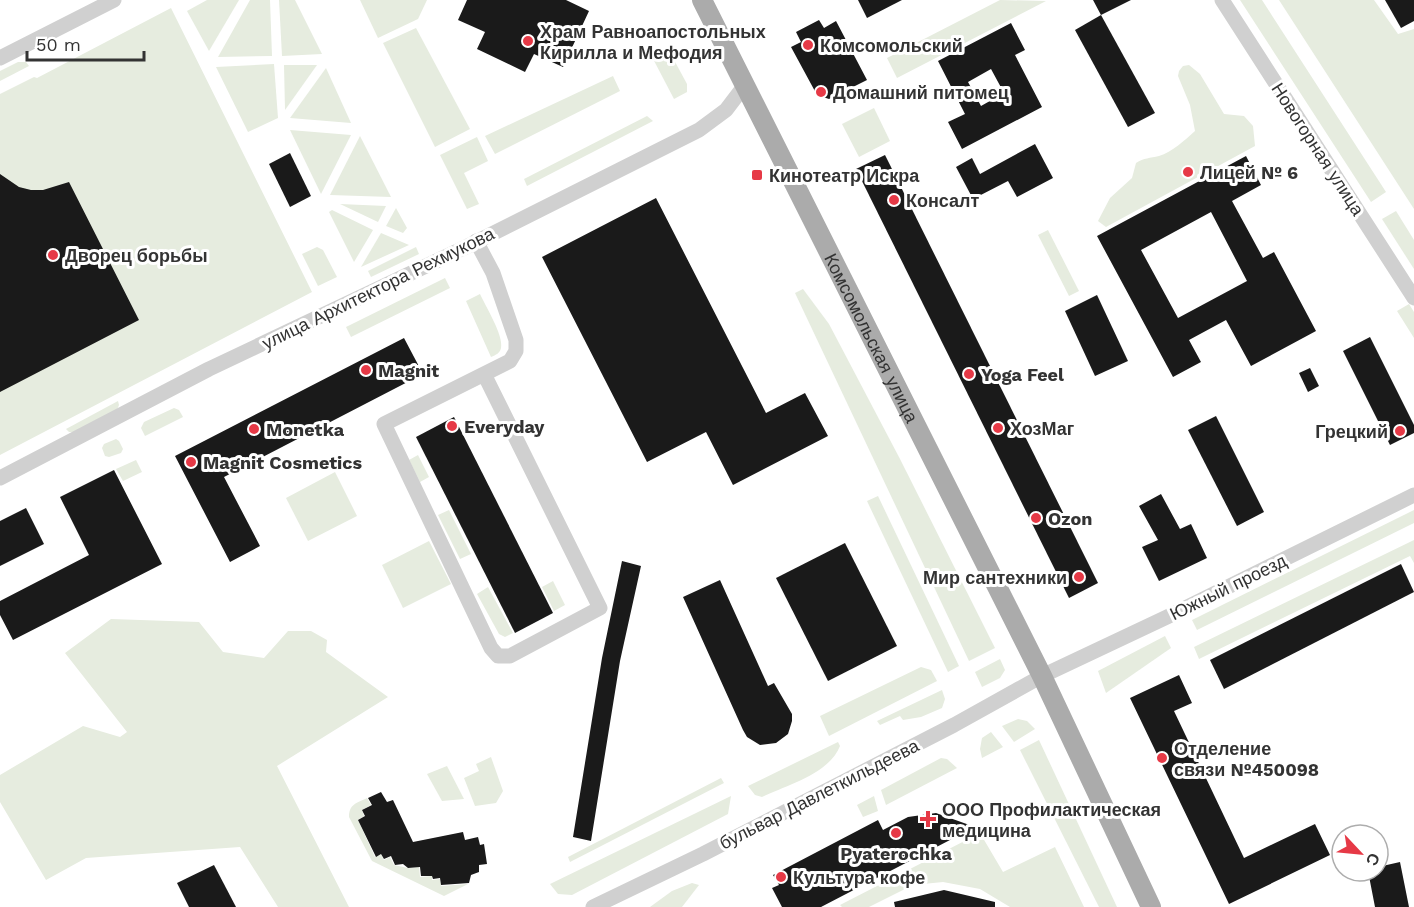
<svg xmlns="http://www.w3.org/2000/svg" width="1414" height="907" viewBox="0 0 1414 907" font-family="'Work Sans',sans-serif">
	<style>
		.green { fill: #e6ecdf }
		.building { fill: #1a1a1a; fill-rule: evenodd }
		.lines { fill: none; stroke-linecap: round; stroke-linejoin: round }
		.minor { stroke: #d0d0d0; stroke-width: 15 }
		.major { stroke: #ababab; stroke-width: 20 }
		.poi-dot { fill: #e63946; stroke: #fff; stroke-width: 2 }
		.labels { text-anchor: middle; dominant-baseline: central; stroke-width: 6; stroke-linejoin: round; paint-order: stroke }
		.poi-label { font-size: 18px; font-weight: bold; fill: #333; stroke: #fff; text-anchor: start }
		.street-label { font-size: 18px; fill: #333; stroke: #fff }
	</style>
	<rect width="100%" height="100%" fill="#fff"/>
	<!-- green -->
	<g class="green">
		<polygon points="207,0 239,0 209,51 187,11"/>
		<polygon points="250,0 270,0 272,56 218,57"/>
		<polygon points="279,0 295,0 322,54 282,56"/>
		<polygon points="360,0 427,0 418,19 378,38"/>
		<polygon points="1000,0 1046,1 897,78 887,58"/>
		<polygon points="1240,0 1262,0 1386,192 1371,202"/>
		<polygon points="1279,0 1374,0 1398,34 1414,29 1414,209"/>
		<polygon points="171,8 312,292 0,455 0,94 34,77 37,78"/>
		<polygon points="416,28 470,129 435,147 383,43"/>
		<polygon points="667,47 687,84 687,92 674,99 651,55"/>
		<polygon points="18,62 26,62 29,66 0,81 0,71"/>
		<polygon points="274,64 278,118 248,132 216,67"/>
		<polygon points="284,65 317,65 285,110"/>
		<path d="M 1189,65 L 1200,74 L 1224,114 L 1244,116 L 1253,126 L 1255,146 L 1106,227 L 1098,221 L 1110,198 L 1132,178 L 1136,163 C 1144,158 1150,158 1159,156 C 1172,152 1185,140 1195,131 L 1190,105 L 1178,76 L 1179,71 L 1183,66 Z"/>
		<polygon points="326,68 351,123 290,118"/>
		<polygon points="613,76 620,91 495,154 485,136"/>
		<polygon points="874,108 890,141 859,157 842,124"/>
		<polygon points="647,116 653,121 527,186 524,179"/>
		<polygon points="290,130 351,135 321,194"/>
		<polygon points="360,136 391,197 330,195"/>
		<polygon points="477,137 488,161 464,173 479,204 467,209 440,155"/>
		<polygon points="340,204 386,206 378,222"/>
		<polygon points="396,208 407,228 403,233 386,226"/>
		<polygon points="332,210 373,230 354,262 329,212"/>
		<polygon points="1396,211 1414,240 1414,269 1382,219"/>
		<polygon points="1048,230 1079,291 1069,296 1038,235"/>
		<polygon points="381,233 409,245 361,267"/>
		<polygon points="317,247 323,250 337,277 318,286 302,254"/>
		<polygon points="416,247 419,254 371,277 368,271"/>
		<polygon points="445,278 450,288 351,337 346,327"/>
		<polygon points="803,289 829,324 900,459 995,648 969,661 795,293"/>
		<path d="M 480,294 C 485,305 504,336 501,348 C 500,353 496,355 491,357 L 466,301 Z"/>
		<polygon points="1409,304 1414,312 1414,338 1397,311"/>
		<polygon points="118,401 119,405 117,410 74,432 69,432 66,429"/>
		<polygon points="174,408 179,410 183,417 145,436 141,428 144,422"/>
		<polygon points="116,439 119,441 123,449 121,453 109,457 105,456 102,448 104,444"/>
		<polygon points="418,455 429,477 420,482 409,460"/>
		<polygon points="136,460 142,472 123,481 116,469"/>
		<polygon points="335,472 357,516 308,541 286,498"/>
		<polygon points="878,496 959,666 948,672 867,501"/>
		<polygon points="449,510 471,554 460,559 438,515"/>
		<polygon points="1414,510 1414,523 1197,630 1192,620"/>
		<polygon points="1414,540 1414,563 1410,556 1199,659 1194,647"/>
		<polygon points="429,541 451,584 403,608 382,565"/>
		<polygon points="553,581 565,605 554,611 542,587"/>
		<polygon points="488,587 513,633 505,637 499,634 477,594"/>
		<polygon points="111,619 199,622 223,652 264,658 288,631 311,631 327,640 326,652 388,697 277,766 349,907 278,907 240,847 86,858 46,880 0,802 0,775 83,726 120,737 127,732 65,653"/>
		<polygon points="1165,636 1171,648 1106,693 1098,671"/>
		<polygon points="1000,659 1005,670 1000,678 982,687 975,672"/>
		<polygon points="921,667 931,670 937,681 829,736 820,716"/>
		<polygon points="942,690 945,699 942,708 921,717 903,720 900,716 880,725 877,721"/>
		<polygon points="1018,719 1027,721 1035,729 1014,742 1002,726"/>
		<polygon points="991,732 1003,747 982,758 980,749 982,738"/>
		<polygon points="1039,740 1117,907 1099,907 1020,750"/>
		<path d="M 838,742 L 840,746 C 829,774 787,785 762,797 L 755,795 L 748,786 Z"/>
		<polygon points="491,757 503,791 496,803 475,806 464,778 479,771 476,764"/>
		<polygon points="941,758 947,759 957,768 886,805 881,790"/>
		<polygon points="447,766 464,799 442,801 427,774"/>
		<polygon points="721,778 724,783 570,862 568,857"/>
		<polygon points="731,796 728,814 572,895 558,894 550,884"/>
		<polygon points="874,796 878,811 863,817 857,805"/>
		<path d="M 367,798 L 371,805 L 362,810 L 364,816 L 358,820 L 375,857 L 381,854 L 384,860 L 390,857 L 394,865 L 408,868 L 419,867 L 420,877 L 432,876 L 432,880 L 440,879 L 441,886 L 468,884 L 444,896 L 372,861 L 349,817 C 349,804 357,803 367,798 Z"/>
		<polygon points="980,833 1003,872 1055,847 1084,907 1010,907 980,889 943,882 913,885 869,907 842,907 840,905"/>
		<polygon points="692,883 699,885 682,907 650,907 672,891"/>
	</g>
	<!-- building -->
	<g class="building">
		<polygon points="467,0 566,0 589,11 563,67 534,54 525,72 477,49 485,32 458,20"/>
		<polygon points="858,0 902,0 867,18"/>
		<polygon points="1093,0 1131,0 1101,15"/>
		<polygon points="1385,0 1414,0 1414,21 1401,28"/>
		<polygon points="1101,15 1155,113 1128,127 1075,30"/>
		<polygon points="819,20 824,28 836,21 867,80 829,99 817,95 791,47 801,42 796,32"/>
		<path d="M 1011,23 L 1025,50 L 1015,55 L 1042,107 L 962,149 L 948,122 L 965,114 L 938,61 ZM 991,69 L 1004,93 L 981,106 L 968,82 Z"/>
		<polygon points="1035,144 1053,178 1017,197 1008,181 973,199 956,167 972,158 980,174"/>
		<polygon points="290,153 311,196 290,207 269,164"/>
		<polygon points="885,155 1098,583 1069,598 856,169"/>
		<path d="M 1246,156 L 1261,185 L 1232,201 L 1263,258 L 1274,252 L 1316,331 L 1251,366 L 1226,320 L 1189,340 L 1201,362 L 1173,377 L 1097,236 ZM 1211,212 L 1247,281 L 1178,318 L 1141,250 Z"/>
		<polygon points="0,174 19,187 31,190 43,190 69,182 139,320 0,392"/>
		<polygon points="656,198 766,413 805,393 828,436 733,485 706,432 647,462 542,257"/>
		<polygon points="1097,295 1128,361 1095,376 1065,311"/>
		<polygon points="1370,337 1414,425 1414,433 1390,445 1343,351"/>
		<polygon points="404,338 423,374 224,477 260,546 230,562 175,456"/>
		<polygon points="1310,368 1319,386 1308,392 1299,373"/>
		<polygon points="1216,416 1264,512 1237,526 1188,430"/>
		<polygon points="454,417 553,613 515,633 416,437"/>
		<polygon points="114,470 162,564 13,640 0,615 0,601 89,555 60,497"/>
		<polygon points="1161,494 1180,529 1191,524 1207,558 1159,581 1142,547 1158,540 1139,506"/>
		<polygon points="26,508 44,544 0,566 0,521"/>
		<polygon points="845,543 897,646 828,681 776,578"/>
		<polygon points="622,561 641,566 620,661 591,841 573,837 602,658"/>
		<polygon points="1401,564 1414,592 1224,689 1210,660"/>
		<polygon points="720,580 768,686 774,683 792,714 792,721 788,734 776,743 760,745 747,737 743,730 683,597"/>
		<polygon points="1179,675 1192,703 1174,711 1244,858 1315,824 1330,855 1229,904 1130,698"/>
		<polygon points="381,792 387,802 393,800 413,842 463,832 465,840 478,837 480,845 484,844 487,864 479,865 479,872 471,875 469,883 441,885 440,878 433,879 432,876 421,876 420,867 408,868 403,864 395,865 391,856 384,859 381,854 376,857 358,820 365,816 362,810 372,805 368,798"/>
		<polygon points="936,813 975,827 821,907 782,907 772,888 779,885 773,875 878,820 883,830 908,817"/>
		<polygon points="1400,862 1409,907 1375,907 1368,871 1378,871 1378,867"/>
		<polygon points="214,865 236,907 189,907 177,883"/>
		<polygon points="944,890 995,902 995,907 895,907 894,902"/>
	</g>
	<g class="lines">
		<!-- minor -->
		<g class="minor">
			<polyline points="1222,0 1414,298"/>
			<polyline points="0,58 114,0"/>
			<polyline points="476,241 493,273 516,340 516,351 510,361 384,424 491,648 498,656 510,656 600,608 484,374"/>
			<polyline points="0,478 209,369 466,247 699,130 726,110 745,85"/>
			<polyline points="593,907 703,854 954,725 1042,676 1167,617 1414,495"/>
		</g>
		<!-- major -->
		<path class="major" id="s1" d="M 702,0 L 1042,676 L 1151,907"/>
	</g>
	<!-- markers -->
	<g class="poi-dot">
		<circle cx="528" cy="41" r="6"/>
		<circle cx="808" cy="45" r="6"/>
		<circle cx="821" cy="92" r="6"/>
		<circle cx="1188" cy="172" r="6"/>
		<rect x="751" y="169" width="12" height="12" rx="3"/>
		<circle cx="894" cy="200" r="6"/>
		<circle cx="53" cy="255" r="6"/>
		<circle cx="366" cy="370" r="6"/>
		<circle cx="969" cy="374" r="6"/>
		<circle cx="452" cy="426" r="6"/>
		<circle cx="998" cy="428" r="6"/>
		<circle cx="254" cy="429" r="6"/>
		<circle cx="1400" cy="431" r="6"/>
		<circle cx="191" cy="462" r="6"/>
		<circle cx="1036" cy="518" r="6"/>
		<circle cx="1079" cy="577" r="6"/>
		<circle cx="1162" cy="758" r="6"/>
		<path d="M925 810h6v6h6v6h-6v6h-6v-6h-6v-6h6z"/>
		<circle cx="896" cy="833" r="6"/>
		<circle cx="781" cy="877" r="6"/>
	</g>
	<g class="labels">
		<!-- poi labels -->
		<g class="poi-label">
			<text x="540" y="31">Храм Равноапостольных<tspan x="540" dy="21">Кирилла и Мефодия</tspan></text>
			<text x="820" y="45">Комсомольский</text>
			<text x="833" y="92">Домашний питомец</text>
			<text x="1200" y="172">Лицей № 6</text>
			<text x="769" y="175">Кинотеатр Искра</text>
			<text x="906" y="200">Консалт</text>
			<text x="65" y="255">Дворец борьбы</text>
			<text x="378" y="370">Magnit</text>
			<text x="981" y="374">Yoga Feel</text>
			<text x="464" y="426">Everyday</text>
			<text x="1010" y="428">ХозМаг</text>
			<text x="266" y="429">Monetka</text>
			<text x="1388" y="431" text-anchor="end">Грецкий</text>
			<text x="203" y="462">Magnit Cosmetics</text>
			<text x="1048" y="518">Ozon</text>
			<text x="1067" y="577" text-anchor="end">Мир сантехники</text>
			<text x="1174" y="748">Отделение<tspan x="1174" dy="21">связи №450098</tspan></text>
			<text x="942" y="809">ООО Профилактическая<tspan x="942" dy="21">медицина</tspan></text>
			<text x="896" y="853" text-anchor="middle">Pyaterochka</text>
			<text x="793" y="877">Культура кофе</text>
		</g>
		<!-- street labels -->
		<g class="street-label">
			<text transform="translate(1318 149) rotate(57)">Новогорная улица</text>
			<text transform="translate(378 288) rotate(-26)">улица Архитектора Рехмукова</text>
			<text stroke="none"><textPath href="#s1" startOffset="378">Комсомольская улица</textPath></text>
			<text transform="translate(1228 587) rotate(-26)">Южный проезд</text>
			<text transform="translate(819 794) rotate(-27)">бульвар Давлеткильдеева</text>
		</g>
	</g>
	<!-- north arrow -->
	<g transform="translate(1360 853) rotate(116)"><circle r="28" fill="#ffffff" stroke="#adadad" stroke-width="1.5"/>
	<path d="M0-4.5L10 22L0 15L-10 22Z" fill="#e63946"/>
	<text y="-9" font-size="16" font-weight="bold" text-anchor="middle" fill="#333333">С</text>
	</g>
	<!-- scale -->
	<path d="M27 51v9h117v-9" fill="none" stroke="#333333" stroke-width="3"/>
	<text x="36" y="51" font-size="18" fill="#333333" stroke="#ffffff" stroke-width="4.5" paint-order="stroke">50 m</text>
</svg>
